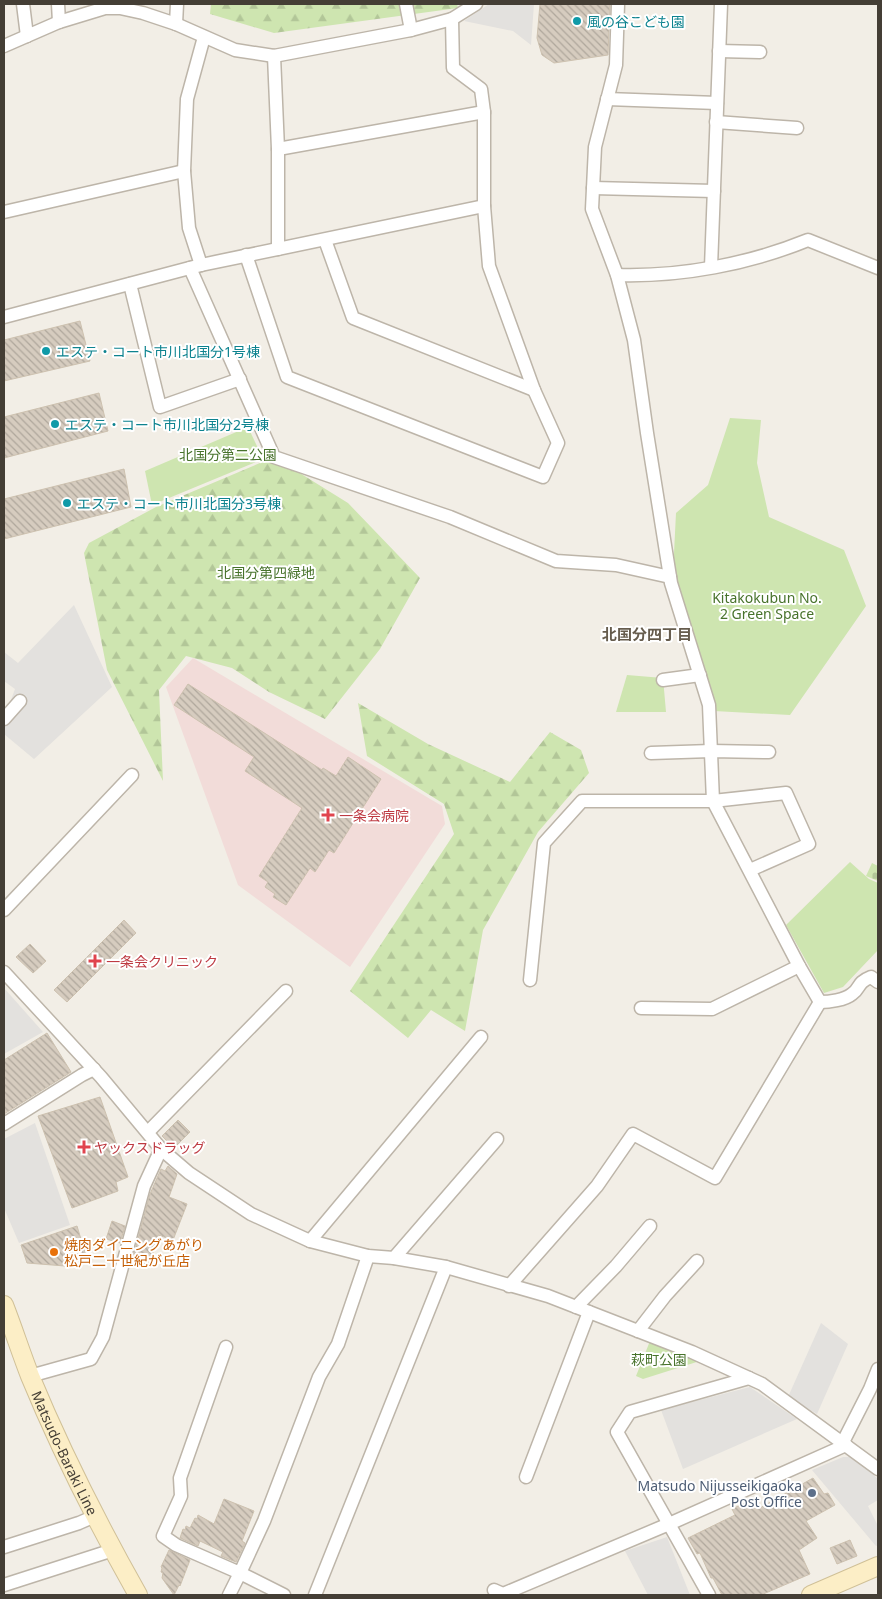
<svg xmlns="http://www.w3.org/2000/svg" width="882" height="1599" viewBox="0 0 882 1599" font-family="'Noto Sans','Noto Sans JP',sans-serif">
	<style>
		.medical { fill: #f2dcd9 }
		.green { fill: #cee5b0 }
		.forest { fill: url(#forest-firs) }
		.cemetery { fill: url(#cemetery-stones) }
		.parking { fill: #e3e1de }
		.building { fill: url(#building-back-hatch); stroke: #cdc1af }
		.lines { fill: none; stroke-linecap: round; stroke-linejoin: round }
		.street-casing { stroke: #bdb5a9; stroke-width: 15 }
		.secondary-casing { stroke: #d0c097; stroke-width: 20 }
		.street { stroke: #fff; stroke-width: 12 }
		.secondary { stroke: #fceec6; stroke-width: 18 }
		.culture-dot { fill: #0f9aa8; stroke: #fff; stroke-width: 2 }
		.health-dot { fill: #e0444e; stroke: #fff; stroke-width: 2 }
		.food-dot { fill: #e8710a; stroke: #fff; stroke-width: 2 }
		.service-dot { fill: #5c6f8a; stroke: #fff; stroke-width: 2 }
		.labels { text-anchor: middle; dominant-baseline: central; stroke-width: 4; stroke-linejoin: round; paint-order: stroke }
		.culture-label { font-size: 14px; fill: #0d838f; stroke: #fff; text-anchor: start }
		.park-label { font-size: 14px; fill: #48732c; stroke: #fff }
		.health-label { font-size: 14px; fill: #be3a42; stroke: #fff; text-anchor: start }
		.food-label { font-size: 14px; fill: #c56008; stroke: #fff; text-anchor: start }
		.street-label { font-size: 14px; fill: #443e35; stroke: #fff }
		.service-label { font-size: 14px; fill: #4e5e75; stroke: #fff; text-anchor: end }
		.neighbourhood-label { font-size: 15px; font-weight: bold; fill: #665c4d; stroke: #fff }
	</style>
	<defs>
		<pattern id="forest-firs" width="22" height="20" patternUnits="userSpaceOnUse" patternTransform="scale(1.25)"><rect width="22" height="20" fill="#cee5b0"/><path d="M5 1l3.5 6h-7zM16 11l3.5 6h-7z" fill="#b2c698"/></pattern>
		<pattern id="cemetery-stones" width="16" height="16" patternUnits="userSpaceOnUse" patternTransform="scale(1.25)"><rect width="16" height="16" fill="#cee5b0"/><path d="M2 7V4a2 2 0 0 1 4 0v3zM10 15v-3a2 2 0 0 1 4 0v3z" fill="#b2c698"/></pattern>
		<pattern id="building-back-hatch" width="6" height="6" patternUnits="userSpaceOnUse" patternTransform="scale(1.25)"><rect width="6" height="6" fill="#d6ccbf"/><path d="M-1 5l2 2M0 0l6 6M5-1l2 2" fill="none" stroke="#afa79c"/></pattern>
	</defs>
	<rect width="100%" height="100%" fill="#f2eee6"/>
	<!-- medical -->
	<polygon class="medical" points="193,658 442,806 445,824 350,967 238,885 166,687"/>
	<!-- green -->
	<g class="green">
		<polygon points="730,418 761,420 757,463 769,517 844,550 866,606 790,715 714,711 673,573 676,513 708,485"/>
		<polygon points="248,427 263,459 152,505 145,471"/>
		<polygon points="627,675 663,678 666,712 616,712"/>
		<polygon points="850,862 869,879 878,883 878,950 843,987 824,993 786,925"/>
		<polygon points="650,1341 703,1360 643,1379 636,1376"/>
	</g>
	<!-- forest -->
	<g class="forest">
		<polygon points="211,4 457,4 458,8 274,33 210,14"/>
		<polygon points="274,457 348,503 420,578 380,649 325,719 269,692 232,668 186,656 159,690 163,781 107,670 84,553 89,543 156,507"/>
		<polygon points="358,703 428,744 510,782 550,732 581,750 589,773 538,832 483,930 465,1031 431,1010 408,1038 350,991 454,834 444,804 367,756"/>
	</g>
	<!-- cemetery -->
	<polygon class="cemetery" points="872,863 878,866 878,881 866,876"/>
	<!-- parking -->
	<g class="parking">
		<polygon points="489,4 534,4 531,45 513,31 464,21"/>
		<polygon points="74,605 112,687 34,759 4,734 4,719 15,689 4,681 4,652 18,663"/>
		<polygon points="4,988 43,1032 4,1054"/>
		<polygon points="35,1123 70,1225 19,1243 4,1208 4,1139"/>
		<polygon points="821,1323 848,1344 817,1414 788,1397"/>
		<polygon points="750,1387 797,1419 683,1469 661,1410"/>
		<polygon points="843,1457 853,1457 878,1479 878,1500 868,1506 878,1526 878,1545 876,1546 812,1470"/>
		<polygon points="667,1537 690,1595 648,1595 625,1551"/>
	</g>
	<!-- building -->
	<g class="building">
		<polygon points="540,4 610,4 608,55 554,63 542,55 537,38"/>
		<polygon points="80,321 90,361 4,381 4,340"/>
		<polygon points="99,393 108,431 4,458 4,417"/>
		<polygon points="124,469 131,507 4,539 4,499"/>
		<polygon points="188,684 322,770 323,768 336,776 348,757 381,779 334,853 329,850 315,872 310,868 286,905 273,897 275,894 265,887 268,882 259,876 302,808 245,771 254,757 174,705"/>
		<polygon points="124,920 136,933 67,1002 54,990"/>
		<polygon points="30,944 46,961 33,973 16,957"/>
		<polygon points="47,1033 71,1072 4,1114 4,1060"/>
		<polygon points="100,1097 128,1177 116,1182 118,1191 72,1208 38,1116"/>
		<polygon points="178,1120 190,1132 174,1148 162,1136"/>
		<polygon points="168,1166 177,1174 169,1197 187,1204 173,1240 158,1235 149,1266 132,1261 150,1194 161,1169 165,1171"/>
		<polygon points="112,1221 125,1226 120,1243 106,1239"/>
		<polygon points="77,1226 87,1259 65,1266 27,1263 21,1245"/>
		<polygon points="813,1478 824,1494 828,1493 835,1505 806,1521 817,1538 799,1550 810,1574 761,1595 722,1595 713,1578 711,1578 700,1553 697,1554 688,1538 735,1515 732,1509 755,1498 760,1508"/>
		<polygon points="224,1499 254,1511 242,1541 245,1543 236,1562 221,1556 223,1552 200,1541 198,1546 180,1538 183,1529 185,1530 186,1526 190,1528 195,1518 197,1519 198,1515 214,1524"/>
		<polygon points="850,1540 857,1556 837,1564 830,1548"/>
		<polygon points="169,1550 190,1560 180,1586 179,1585 174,1595 162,1578 163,1573 161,1572 162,1568 161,1567"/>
	</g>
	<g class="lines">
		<!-- street casing -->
		<g class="street-casing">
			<g id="street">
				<polyline points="23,4 27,36"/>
				<polyline points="58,4 59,22"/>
				<polyline points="406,4 411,30"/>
				<path d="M 618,4 L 616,65 L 595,147 L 592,209 L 617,275 L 634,340 L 647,433 L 671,583 L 709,705 L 713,801 L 799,966 L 820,1002 C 829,1002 845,1000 852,994 C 861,988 856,983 871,977 L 878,982"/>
				<polyline points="176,24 177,4"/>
				<polyline points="4,46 59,22 105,8 120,8 143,13 176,24 235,50 274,56 411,30 452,19 476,4"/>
				<polyline points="719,51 760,52"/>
				<polyline points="274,56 278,149 278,249"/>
				<polyline points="607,99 717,103"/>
				<polyline points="716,122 797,128"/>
				<polyline points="278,149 484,112"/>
				<polyline points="593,188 714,191"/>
				<polyline points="4,212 184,171"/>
				<polyline points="325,240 353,318 534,390"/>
				<polyline points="246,255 287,377 543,477 558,443 534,390 489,266 484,206 484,112 481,89 453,68 452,19"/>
				<polyline points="201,265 189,228 184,171 187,99 204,37"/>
				<polyline points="711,267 721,4"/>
				<polyline points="190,268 274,457 450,517 556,561 616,565 670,577"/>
				<path d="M 617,275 C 681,277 749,264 808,240 L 878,268"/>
				<polyline points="130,284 160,407 240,379"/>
				<polyline points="4,317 201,265 484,206"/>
				<polyline points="663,680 700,675"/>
				<polyline points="4,719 20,701"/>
				<polyline points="651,753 711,751 769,752"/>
				<polyline points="4,910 132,775"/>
				<polyline points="4,972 101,1077 161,1149 189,1173 251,1214 310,1241 368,1256 394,1258 446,1267 548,1296 692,1352 762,1384 878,1469"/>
				<polyline points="530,980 544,843 582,801 713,801 786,793 809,844 750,870"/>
				<polyline points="641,1008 712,1009 799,966"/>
				<polyline points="4,1124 82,1075 94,1069"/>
				<polyline points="148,1132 286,991"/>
				<polyline points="310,1241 481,1037"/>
				<polyline points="394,1258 497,1139"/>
				<polyline points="509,1286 597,1186 633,1134 715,1178 820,1002"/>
				<polyline points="576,1307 616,1266 650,1226"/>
				<polyline points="638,1331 665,1296 697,1261"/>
				<polyline points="226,1347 180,1478 181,1496 163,1536 176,1545 240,1573 264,1521 319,1377 338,1344 368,1256"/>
				<polyline points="30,1376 91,1359 103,1337 144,1186 161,1149"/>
				<polyline points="843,1442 870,1389 878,1369"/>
				<polyline points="526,1477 589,1312"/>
				<polyline points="4,1547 79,1523 95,1516"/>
				<polyline points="4,1585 113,1550"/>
				<polyline points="494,1590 503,1594 669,1524 846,1445"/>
				<polyline points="229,1595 240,1573 284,1595"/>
				<polyline points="315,1595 446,1267"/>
				<polyline points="709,1595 617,1432 630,1412 749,1378"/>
			</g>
		</g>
		<!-- secondary casing -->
		<g class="secondary-casing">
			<g id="secondary">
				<path id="s1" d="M 4,1305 C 13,1328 21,1353 30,1376 C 61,1451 98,1524 138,1595"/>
				<polyline points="811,1595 878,1566"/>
			</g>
		</g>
		<!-- street -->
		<use href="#street" class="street"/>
		<!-- secondary -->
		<use href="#secondary" class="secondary"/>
	</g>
	<!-- markers -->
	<g class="culture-dot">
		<circle cx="577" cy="21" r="5"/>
		<circle cx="46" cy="351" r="5"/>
		<circle cx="55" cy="424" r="5"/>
		<circle cx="67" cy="503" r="5"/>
	</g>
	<g class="health-dot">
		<path d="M325.5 807.5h5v5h5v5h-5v5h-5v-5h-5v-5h5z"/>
		<path d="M92.5 953.5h5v5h5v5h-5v5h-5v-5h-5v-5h5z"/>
		<path d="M81.5 1139.5h5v5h5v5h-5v5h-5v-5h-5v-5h5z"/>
	</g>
	<circle class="food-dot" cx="54" cy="1252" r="5"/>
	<circle class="service-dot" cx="812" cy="1493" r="5"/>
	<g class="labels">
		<!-- culture labels -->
		<g class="culture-label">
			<text x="587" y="21">風の谷こども園</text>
			<text x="56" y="351">エステ・コート市川北国分1号棟</text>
			<text x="65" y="424">エステ・コート市川北国分2号棟</text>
			<text x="77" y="503">エステ・コート市川北国分3号棟</text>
		</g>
		<!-- park labels -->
		<g class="park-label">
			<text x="228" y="454">北国分第二公園</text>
			<text x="266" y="572">北国分第四緑地</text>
			<text x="767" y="597">Kitakokubun No.<tspan x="767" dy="16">2 Green Space</tspan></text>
			<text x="659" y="1359">萩町公園</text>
		</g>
		<!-- health labels -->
		<g class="health-label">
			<text x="339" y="815">一条会病院</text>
			<text x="106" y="961">一条会クリニック</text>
			<text x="94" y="1147">ヤックスドラッグ</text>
		</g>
		<!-- food labels -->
		<g class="food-label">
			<text x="64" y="1244">焼肉ダイニングあがり<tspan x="64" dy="16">松戸二十世紀が丘店</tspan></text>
		</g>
		<!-- street labels -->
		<g class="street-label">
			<text stroke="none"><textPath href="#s1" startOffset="160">Matsudo-Baraki Line</textPath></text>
		</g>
		<!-- service labels -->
		<g class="service-label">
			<text x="802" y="1485">Matsudo Nijusseikigaoka<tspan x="802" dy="16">Post Office</tspan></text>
		</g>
		<!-- neighbourhood labels -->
		<g class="neighbourhood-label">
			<text x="647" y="634">北国分四丁目</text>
		</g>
	</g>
	<!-- border -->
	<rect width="882" height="1599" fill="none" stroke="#443e35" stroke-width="10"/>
</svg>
